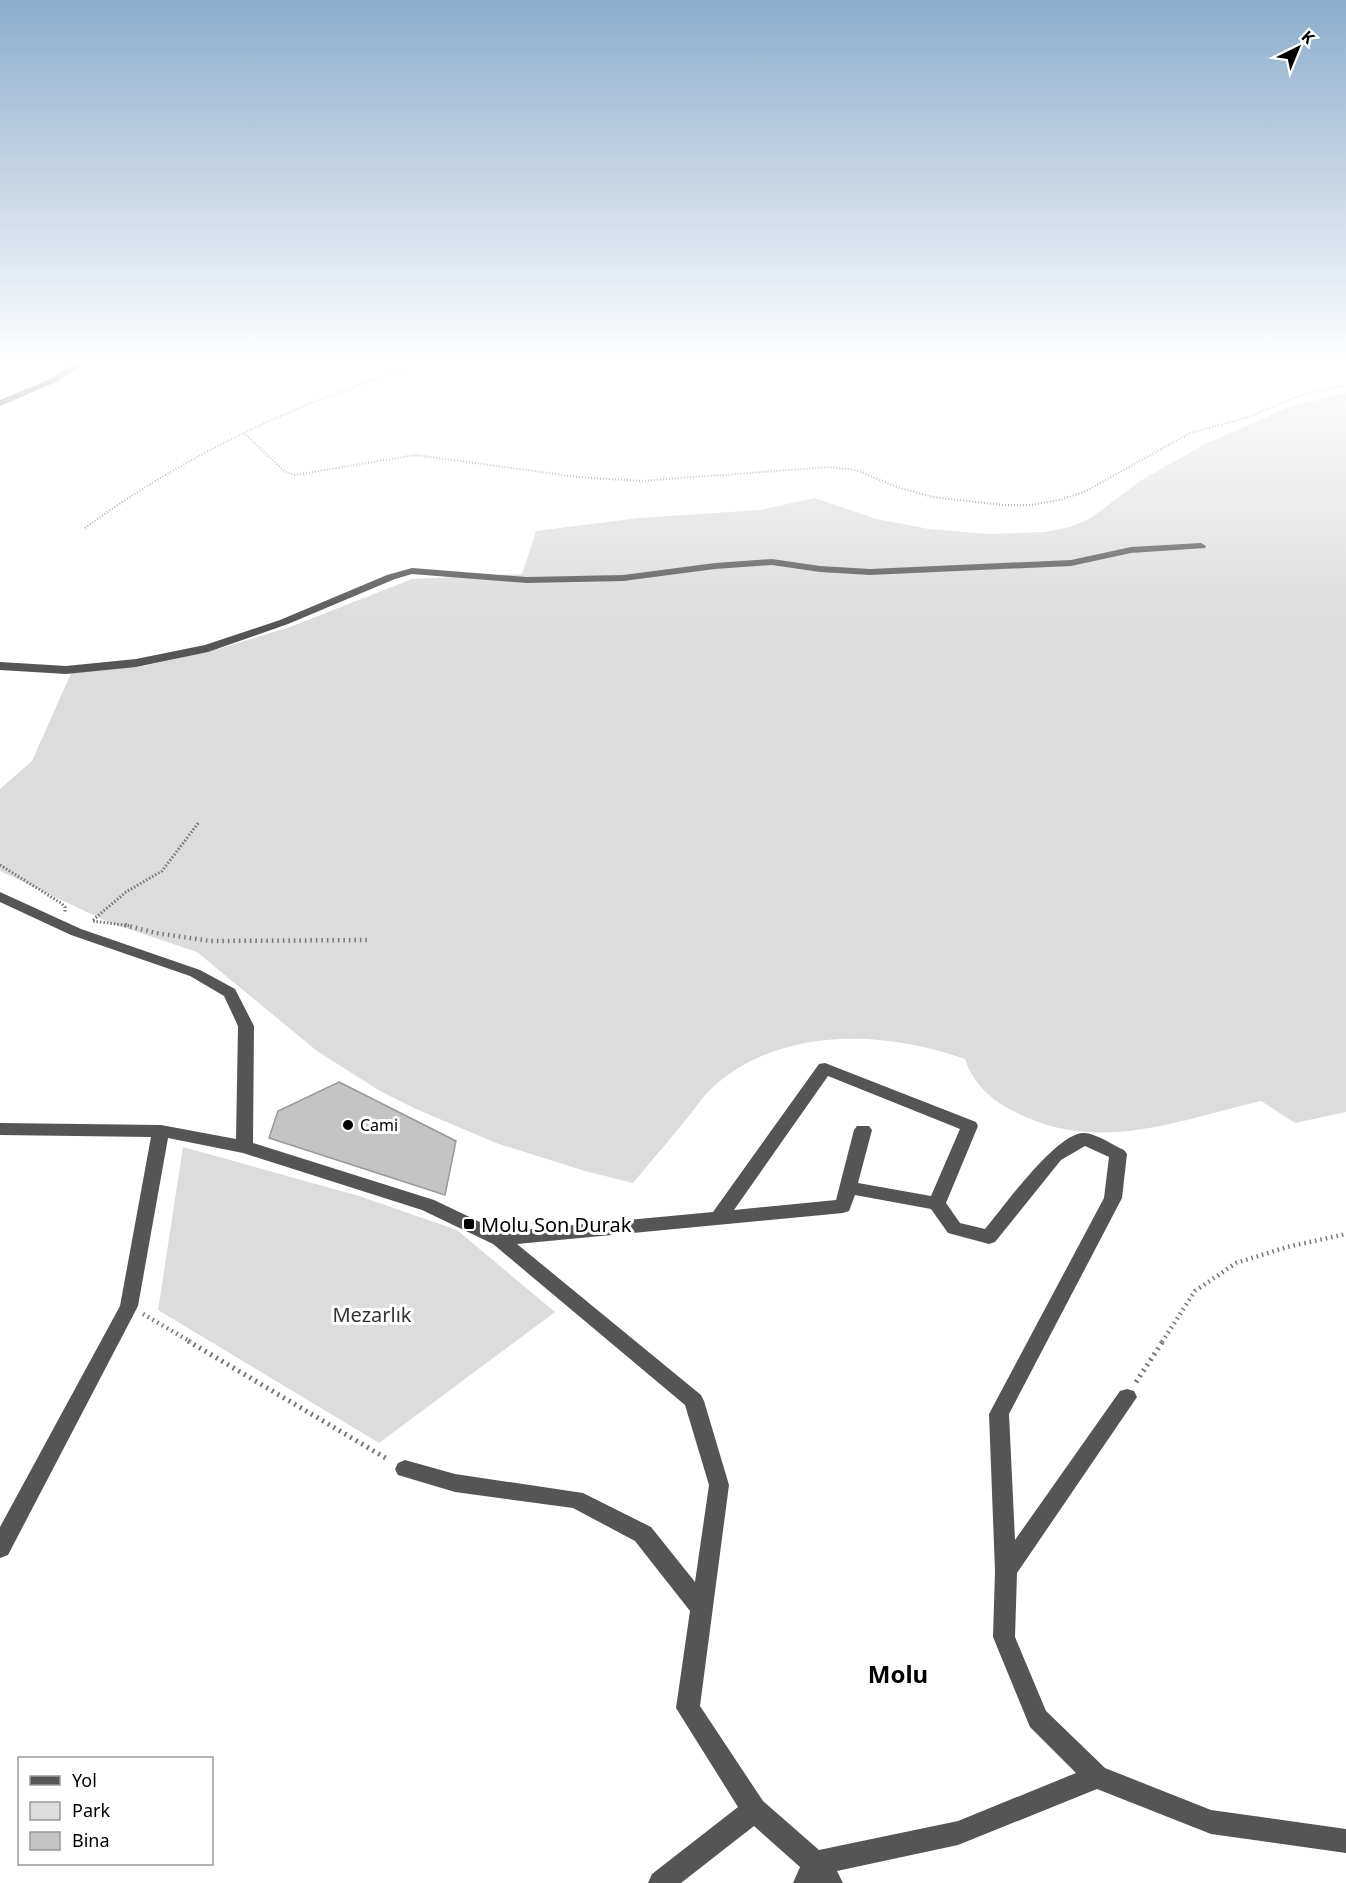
<svg xmlns="http://www.w3.org/2000/svg" width="1346" height="1883" viewBox="0 0 1346 1883" font-family="'Noto Sans',sans-serif">
	<style>
		.green { fill: #dcdcdc }
		.building { fill: #c4c4c4; stroke: #999; stroke-width: 1.5 }
		.lines { fill: none; stroke-linecap: round; stroke-linejoin: round }
		.path-far3 { stroke: #777; stroke-width: 2; stroke-dasharray: 1 2; stroke-linecap: butt }
		.path-far2 { stroke: #777; stroke-width: 3; stroke-dasharray: 1.5 2; stroke-linecap: butt }
		.path-far1 { stroke: #777; stroke-width: 4.5; stroke-dasharray: 1.5 4; stroke-linecap: butt }
		.path { stroke: #777; stroke-width: 5; stroke-dasharray: 2 4.5; stroke-linecap: butt }
		.minor { fill: #555; fill-rule: evenodd }
		.poi-dot { fill: #000; stroke: #fff; stroke-width: 2 }
		.labels { text-anchor: middle; dominant-baseline: central; stroke-width: 6; stroke-linejoin: round; paint-order: stroke }
		.poi-label { font-size: 16px; fill: #000; stroke: #fff; text-anchor: start }
		.near-poi-label { font-size: 20px; fill: #000; stroke: #fff; text-anchor: start }
		.near-park-label { font-size: 20px; fill: #333; stroke: #fff }
		.near-quarter-label { font-size: 24px; font-weight: bold; fill: #000; stroke: #fff }
	</style>
	<rect width="100%" height="100%" fill="#fff"/>
	<!-- green -->
	<g class="green">
		<path d="M 1346,393 L 1346,1112 L 1295,1123 L 1261,1101 C 1176,1121 1096,1155 1013,1111 C 991,1100 973,1083 965,1059 C 885,1030 780,1026 713,1087 C 703,1096 697,1106 689,1116 C 671,1138 652,1160 633,1183 L 585,1171 L 496,1143 L 416,1109 L 380,1091 L 317,1051 L 197,952 L 108,922 L 0,871 L 0,789 L 32,761 L 72,671 L 144,666 L 218,649 L 290,627 L 412,579 L 522,574 L 536,531 L 639,518 L 760,510 L 815,498 L 876,519 L 929,529 L 989,534 L 1044,532 L 1070,527 L 1091,518 L 1140,481 L 1205,444 L 1292,406 Z"/>
		<polygon points="183,1147 359,1196 457,1230 555,1312 379,1443 158,1310"/>
	</g>
	<!-- building -->
	<polygon class="building" points="339,1082 456,1141 445,1195 269,1138 278,1111"/>
	<g class="lines">
		<!-- path-far3 -->
		<g class="path-far3">
			<polyline points="244,433 284,471 295,475 415,455 578,477 641,481 830,467 856,470 897,487 933,497 1003,505 1031,505 1060,500 1084,492 1190,433 1249,417 1301,395 1346,385"/>
			<path d="M 85,528 C 171,465 272,414 374,380 C 397,372 421,368 445,362"/>
		</g>
		<!-- path-far2 -->
		<g class="path-far2">
			<polyline points="0,865 61,903 65,907 65,912"/>
			<polyline points="93,920 126,892 162,871 199,822"/>
			<polyline points="93,921 131,926"/>
		</g>
		<!-- path-far1 -->
		<g class="path-far1">
			<polyline points="125,925 156,933 210,941 370,940"/>
			<polyline points="143,1314 191,1342"/>
			<polyline points="1162,1342 1195,1291 1236,1263 1287,1247 1346,1234"/>
		</g>
		<!-- path -->
		<g class="path">
			<polyline points="188,1341 389,1460"/>
			<polyline points="1136,1382 1163,1341"/>
		</g>
		<!-- minor -->
		<g class="minor">
			<polygon points="77,362 86,362 56,382 0,406 0,400 50,379"/>
			<polygon points="1201,543 1206,546 1205,548 1131,553 1071,566 870,575 820,572 772,565 715,569 623,581 527,583 412,574 395,579 288,624 208,652 136,667 66,674 0,670 0,662 66,666 136,659 205,645 280,620 387,575 412,568 527,577 623,575 715,563 772,559 820,566 870,569 1071,560 1131,547"/>
			<path d="M 0,892 L 81,929 L 200,970 L 235,989 L 254,1026 L 253,1143 L 434,1200 L 501,1232 L 713,1212 L 819,1064 L 825,1063 L 976,1122 L 978,1126 L 946,1203 L 960,1223 L 985,1229 C 1003,1208 1057,1131 1085,1133 C 1097,1134 1113,1145 1124,1150 L 1127,1154 L 1122,1198 L 1009,1414 L 1015,1540 L 1120,1391 L 1127,1389 L 1134,1391 L 1137,1397 L 1017,1573 L 1015,1637 L 1046,1711 L 1105,1768 L 1211,1810 L 1346,1829 L 1346,1853 L 1211,1834 L 1097,1789 L 958,1845 L 837,1871 L 843,1883 L 793,1883 L 800,1867 L 754,1826 L 681,1883 L 648,1883 L 652,1874 L 738,1807 L 676,1708 L 690,1611 L 635,1541 L 573,1508 L 455,1492 L 398,1475 L 395,1469 L 398,1463 L 405,1460 L 455,1474 L 583,1493 L 651,1527 L 695,1582 L 709,1485 L 685,1405 L 493,1244 L 422,1210 L 243,1153 L 168,1138 L 138,1306 L 8,1555 L 0,1558 L 0,1527 L 120,1306 L 151,1137 L 0,1135 L 0,1123 L 161,1125 L 236,1139 L 238,1026 L 224,996 L 190,976 L 71,935 L 0,902 ZM 828,1076 L 960,1129 L 931,1196 L 858,1183 L 872,1130 L 869,1126 L 857,1126 L 854,1130 L 836,1200 L 734,1210 ZM 1085,1146 L 1109,1157 L 1104,1198 L 989,1414 L 995,1571 L 993,1637 L 1030,1727 L 1076,1773 L 958,1821 L 819,1850 L 763,1801 L 700,1706 L 729,1485 L 704,1401 L 701,1395 L 517,1244 L 843,1213 L 849,1211 L 855,1195 L 931,1209 L 948,1233 L 989,1244 L 995,1242 L 1061,1160 Z"/>
		</g>
	</g>
	<!-- sky -->
	<linearGradient id="sky" x2="0" y2="1"><stop stop-color="#8cadcc"/><stop offset="0.58" stop-color="#fff"/><stop offset="1" stop-color="#fff" stop-opacity="0"/></linearGradient>
	<rect width="1346" height="625" fill="url(#sky)"/>
	<!-- markers -->
	<g class="poi-dot">
		<circle cx="348" cy="1125" r="6"/>
		<rect x="463" y="1218" width="12" height="12" rx="3"/>
	</g>
	<g class="labels">
		<!-- poi labels -->
		<g class="poi-label">
			<text x="360" y="1125">Cami</text>
		</g>
		<!-- near-poi labels -->
		<g class="near-poi-label">
			<text x="481" y="1224">Molu Son Durak</text>
		</g>
		<!-- near-park labels -->
		<g class="near-park-label">
			<text x="372" y="1314">Mezarlık</text>
		</g>
		<!-- near-quarter labels -->
		<g class="near-quarter-label">
			<text x="898" y="1673">Molu</text>
		</g>
	</g>
	<!-- legend -->
	<rect x="18" y="1757" width="195" height="108" fill="#ffffff" stroke="#999999" stroke-width="1.5"/>
	<rect x="30" y="1776" width="30" height="9" fill="#555555" stroke="#999999" stroke-width="1.5"/>
	<text x="72" y="1787" font-size="18" fill="#000000">Yol</text>
	<rect x="30" y="1802" width="30" height="18" fill="#dcdcdc" stroke="#999999" stroke-width="1.5"/>
	<text x="72" y="1817" font-size="18" fill="#000000">Park</text>
	<rect x="30" y="1832" width="30" height="18" fill="#c4c4c4" stroke="#999999" stroke-width="1.5"/>
	<text x="72" y="1847" font-size="18" fill="#000000">Bina</text>
	<!-- north arrow -->
	<g transform="translate(1298 48) rotate(43)" stroke="#ffffff" stroke-width="4.5" paint-order="stroke">
	<path d="M0-4.5L10 22L0 15L-10 22Z" fill="#000000"/>
	<text y="-9" font-size="16" font-weight="bold" text-anchor="middle" fill="#000000">K</text>
	</g>
</svg>
